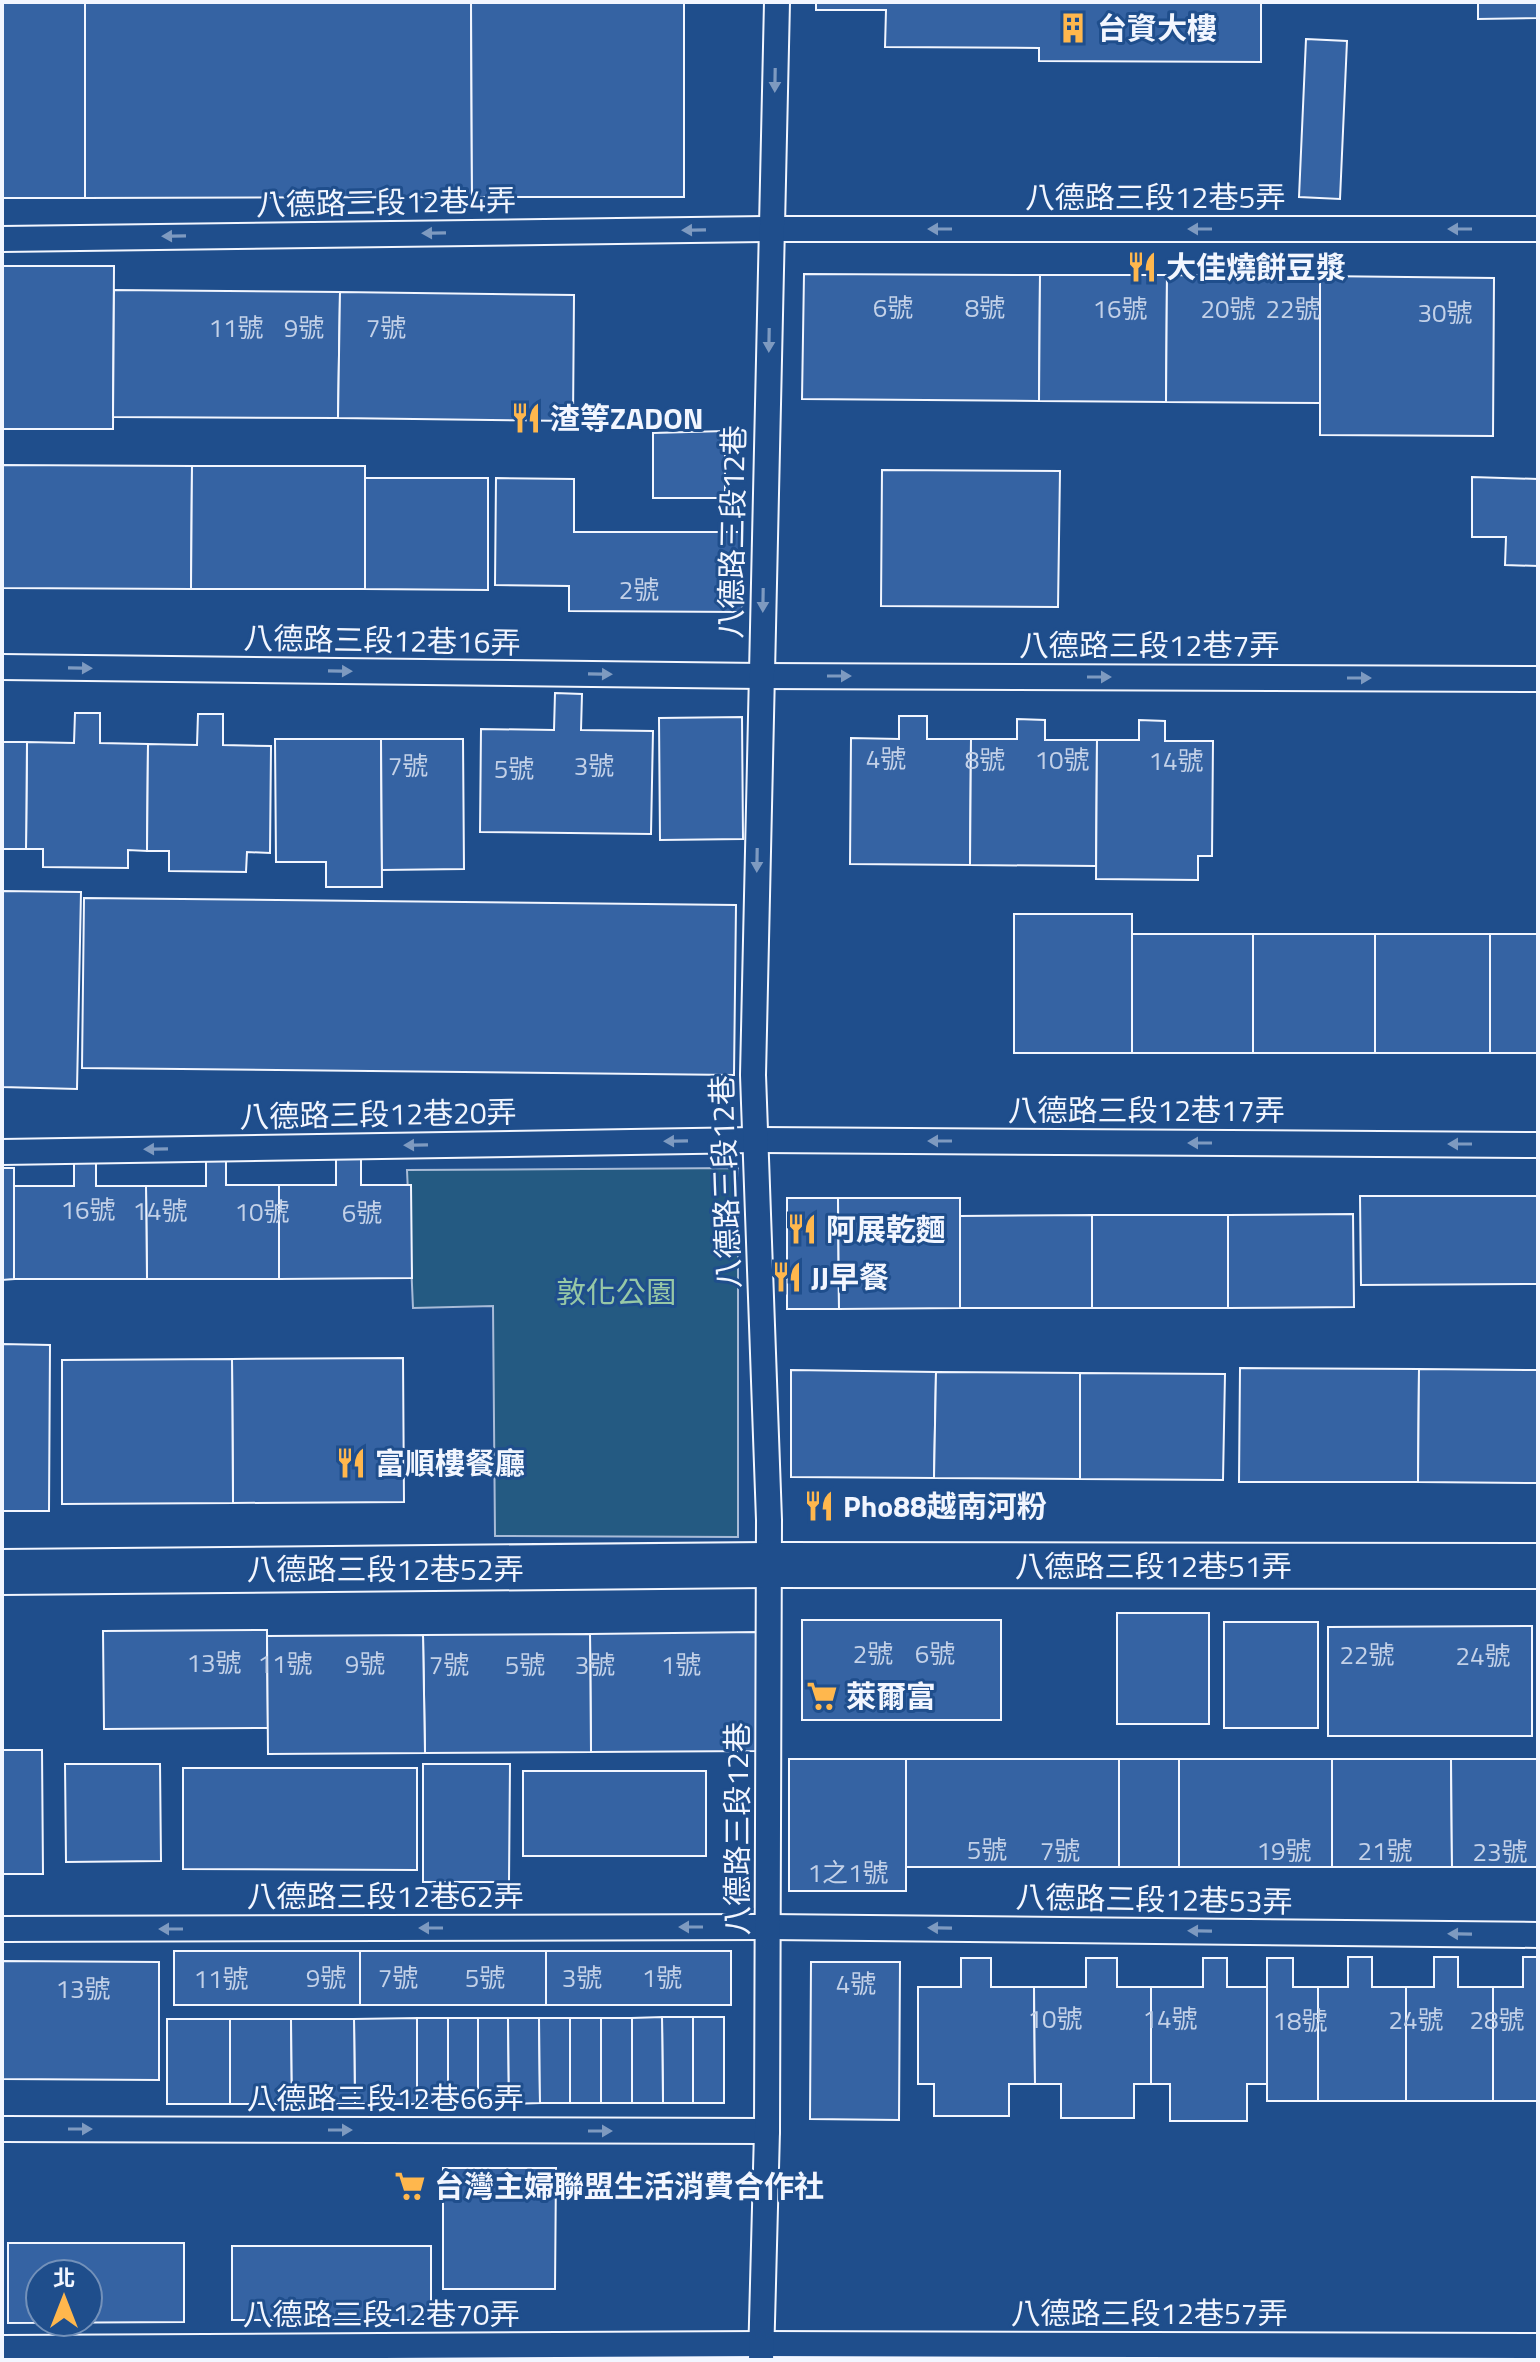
<svg xmlns="http://www.w3.org/2000/svg" width="1540" height="2362" viewBox="0 0 1540 2362" font-family="'Titillium Web','Noto Sans TC',sans-serif">
	<style>
		.green { fill: #245a82; stroke: #a8bbd7; stroke-width: 2 }
		.building { fill: #3563a3; stroke: #f2f6ff; stroke-width: 2; fill-rule: evenodd }
		.lines { fill: none; stroke-linecap: round; stroke-linejoin: round }
		.service-casing { stroke: #f2f6ff; stroke-width: 28 }
		.minor-casing { stroke: #f2f6ff; stroke-width: 48 }
		.service { stroke: #1f4e8c; stroke-width: 24 }
		.minor { stroke: #1f4e8c; stroke-width: 44 }
		.oneway { fill: #7e9ac0 }
		.labels { text-anchor: middle; dominant-baseline: central; stroke-width: 6; stroke-linejoin: round; paint-order: stroke }
		.number-label { font-size: 26px; fill: #c3d1e8 }
		.poi-label { font-size: 30px; font-weight: bold; fill: #f2f6ff; stroke: #1f4e8c; text-anchor: start }
		.street-label { font-size: 30px; fill: #f2f6ff; stroke: #1f4e8c }
		.park-label { font-size: 30px; fill: #97c8a6; stroke: #1f4e8c }
	</style>
	<rect width="100%" height="100%" fill="#1f4e8c"/>
	<!-- green -->
	<polygon class="green" points="738,1168 738,1537 495,1536 493,1306 413,1308 407,1170"/>
	<!-- building -->
	<g class="building">
		<rect x="2" y="2" width="83" height="196"/>
		<polygon points="85,2 471,2 472,197 85,198"/>
		<polygon points="471,2 684,2 684,197 472,197"/>
		<polygon points="816,2 1261,2 1261,62 1039,61 1039,48 885,47 886,10 816,10"/>
		<polygon points="1478,2 1538,2 1538,18 1478,19"/>
		<polygon points="1306,39 1347,41 1340,199 1299,197"/>
		<polygon points="2,266 114,266 113,429 2,429"/>
		<polygon points="804,274 1040,275 1039,401 802,399"/>
		<polygon points="1040,275 1167,275 1166,402 1039,401"/>
		<polygon points="1167,275 1320,276 1320,403 1166,402"/>
		<polygon points="1320,276 1494,278 1493,436 1320,435"/>
		<polygon points="114,290 340,292 338,418 113,417"/>
		<polygon points="340,292 574,295 573,421 338,418"/>
		<polygon points="725,431 725,498 653,498 653,433"/>
		<polygon points="2,465 192,466 191,589 2,588"/>
		<polygon points="192,466 365,466 365,589 191,589"/>
		<polygon points="882,470 1060,471 1058,607 881,606"/>
		<polygon points="1472,477 1538,479 1538,566 1505,565 1506,537 1472,537"/>
		<polygon points="365,478 488,478 488,590 365,589"/>
		<polygon points="496,478 574,479 574,532 743,532 742,612 569,611 569,586 495,585"/>
		<polygon points="555,693 582,694 581,730 653,731 651,834 480,832 481,729 554,730"/>
		<polygon points="75,713 100,713 100,743 148,744 147,851 128,850 128,868 43,867 43,849 26,849 27,742 74,743"/>
		<polygon points="198,714 223,714 223,745 271,746 270,853 247,852 246,872 169,871 169,851 147,851 148,744 197,745"/>
		<polygon points="899,716 927,716 927,739 971,739 970,865 850,864 851,738 899,739"/>
		<polygon points="742,717 743,839 660,840 659,718"/>
		<polygon points="1017,719 1045,720 1045,740 1097,740 1096,866 970,865 971,739 1017,739"/>
		<polygon points="1139,720 1165,721 1165,741 1213,741 1212,856 1198,856 1198,880 1096,879 1097,740 1139,740"/>
		<polygon points="275,739 381,739 382,887 326,887 326,862 276,862"/>
		<polygon points="381,739 463,739 464,869 382,870"/>
		<polygon points="2,742 27,742 26,849 2,849"/>
		<polygon points="2,891 81,892 77,1089 2,1087"/>
		<polygon points="84,898 736,905 734,1075 82,1068"/>
		<rect x="1014" y="914" width="118" height="139"/>
		<rect x="1132" y="934" width="121" height="119"/>
		<rect x="1253" y="934" width="122" height="119"/>
		<rect x="1375" y="934" width="115" height="119"/>
		<rect x="1490" y="934" width="48" height="119"/>
		<polygon points="206,1154 226,1154 226,1185 279,1185 279,1279 147,1279 146,1186 206,1186"/>
		<polygon points="74,1157 96,1157 96,1186 146,1186 147,1279 14,1279 14,1186 74,1186"/>
		<polygon points="336,1157 361,1157 361,1185 411,1185 412,1278 279,1279 279,1185 336,1185"/>
		<polygon points="2,1168 14,1168 14,1279 2,1280"/>
		<polygon points="1360,1196 1538,1196 1538,1284 1361,1285"/>
		<polygon points="787,1198 838,1198 839,1309 787,1309"/>
		<polygon points="838,1198 960,1198 960,1308 839,1309"/>
		<polygon points="1353,1214 1354,1307 1228,1308 1228,1215"/>
		<rect x="1092" y="1215" width="136" height="93"/>
		<polygon points="1092,1215 1092,1308 960,1308 960,1216"/>
		<polygon points="2,1344 50,1345 49,1511 2,1511"/>
		<polygon points="403,1358 404,1502 233,1503 232,1359"/>
		<polygon points="232,1359 233,1503 62,1504 62,1360"/>
		<polygon points="1240,1368 1419,1369 1418,1482 1239,1482"/>
		<polygon points="1419,1369 1538,1370 1538,1483 1418,1482"/>
		<polygon points="791,1370 936,1372 934,1478 791,1477"/>
		<polygon points="936,1372 1080,1373 1080,1479 934,1478"/>
		<polygon points="1080,1373 1225,1374 1223,1480 1080,1479"/>
		<rect x="1117" y="1613" width="92" height="111"/>
		<rect x="802" y="1620" width="199" height="100"/>
		<rect x="1224" y="1622" width="94" height="106"/>
		<polygon points="1532,1626 1532,1736 1328,1736 1328,1627"/>
		<polygon points="267,1630 268,1728 104,1729 103,1631"/>
		<polygon points="757,1632 758,1751 591,1752 590,1634"/>
		<polygon points="590,1634 591,1752 425,1753 423,1635"/>
		<polygon points="423,1635 425,1753 268,1754 267,1636"/>
		<polygon points="2,1750 42,1750 43,1874 2,1874"/>
		<rect x="789" y="1759" width="117" height="132"/>
		<rect x="906" y="1759" width="213" height="108"/>
		<rect x="1119" y="1759" width="60" height="108"/>
		<rect x="1179" y="1759" width="153" height="108"/>
		<polygon points="1332,1759 1451,1759 1452,1867 1332,1867"/>
		<polygon points="1451,1759 1538,1759 1538,1867 1452,1867"/>
		<polygon points="65,1764 160,1764 161,1861 66,1862"/>
		<polygon points="423,1764 510,1764 509,1882 423,1882"/>
		<polygon points="183,1768 417,1768 417,1870 183,1869"/>
		<rect x="523" y="1771" width="183" height="85"/>
		<rect x="174" y="1951" width="186" height="54"/>
		<rect x="360" y="1951" width="186" height="54"/>
		<rect x="546" y="1951" width="185" height="54"/>
		<polygon points="1348,1957 1372,1957 1372,1987 1406,1987 1406,2101 1318,2101 1318,1987 1348,1987"/>
		<polygon points="1434,1957 1458,1957 1458,1987 1493,1987 1493,2101 1406,2101 1406,1987 1434,1987"/>
		<polygon points="1523,1957 1538,1957 1538,2101 1493,2101 1493,1987 1523,1987"/>
		<polygon points="961,1958 991,1958 991,1987 1034,1987 1035,2084 1009,2084 1009,2116 934,2116 934,2084 918,2084 918,1987 961,1987"/>
		<polygon points="1086,1958 1117,1958 1117,1987 1151,1987 1151,2084 1134,2084 1134,2118 1061,2118 1061,2084 1035,2084 1034,1987 1086,1987"/>
		<polygon points="1203,1958 1227,1958 1227,1987 1267,1987 1267,2084 1247,2084 1247,2121 1170,2121 1170,2084 1151,2084 1151,1987 1203,1987"/>
		<polygon points="1267,1958 1293,1958 1293,1987 1318,1987 1318,2101 1267,2101"/>
		<polygon points="2,1961 159,1962 159,2080 2,2079"/>
		<polygon points="811,1962 900,1962 899,2120 810,2119"/>
		<polygon points="662,2017 693,2017 693,2103 663,2103"/>
		<polygon points="662,2017 663,2103 632,2103 632,2018"/>
		<rect x="693" y="2017" width="31" height="86"/>
		<rect x="417" y="2018" width="31" height="86"/>
		<polygon points="417,2018 417,2104 355,2104 354,2019"/>
		<rect x="448" y="2018" width="30" height="86"/>
		<polygon points="478,2018 508,2018 509,2104 478,2104"/>
		<polygon points="508,2018 539,2018 540,2103 509,2104"/>
		<polygon points="539,2018 570,2018 570,2103 540,2103"/>
		<rect x="570" y="2018" width="31" height="85"/>
		<rect x="601" y="2018" width="31" height="85"/>
		<rect x="167" y="2019" width="63" height="85"/>
		<polygon points="230,2019 291,2019 292,2104 230,2104"/>
		<polygon points="291,2019 354,2019 355,2104 292,2104"/>
		<polygon points="443,2168 556,2168 555,2289 443,2289"/>
		<path d="M 8,2243 L 184,2243 L 184,2322 L 8,2323 ZM 40,2274 L 88,2274 L 88,2322 L 40,2322 Z"/>
		<rect x="232" y="2246" width="199" height="74"/>
	</g>
	<g class="lines">
		<!-- service casing -->
		<g class="service-casing">
			<g id="service">
				<polyline points="2,239 772,229 1538,229"/>
				<polyline points="2,667 761,676 1538,679"/>
				<polyline points="2,1152 754,1140 1538,1145"/>
				<polyline points="2,1929 769,1927 1538,1935"/>
				<polyline points="2,2129 767,2131"/>
				<polyline points="2,2348 761,2344 1538,2346"/>
				<polyline points="761,2360 767,2131 769,1520 753,1075 777,2"/>
			</g>
		</g>
		<!-- minor casing -->
		<g class="minor-casing">
			<polyline id="minor" points="2,1572 768,1565 1538,1566"/>
		</g>
		<!-- service -->
		<use href="#service" class="service"/>
		<!-- minor -->
		<use href="#minor" class="minor"/>
	</g>
	<!-- one-way arrows -->
	<defs><path id="oneway-solid" d="M-6-.8H1V-3.2L6.5 0L1 3.2V.8H-6Z" transform="scale(2)"/></defs>
	<g class="oneway">
		<use href="#oneway-solid" transform="translate(775 80) rotate(91)"/>
		<use href="#oneway-solid" transform="translate(940 229) rotate(180)"/>
		<use href="#oneway-solid" transform="translate(1200 229) rotate(180)"/>
		<use href="#oneway-solid" transform="translate(1460 229) rotate(180)"/>
		<use href="#oneway-solid" transform="translate(694 230) rotate(179)"/>
		<use href="#oneway-solid" transform="translate(434 233) rotate(179)"/>
		<use href="#oneway-solid" transform="translate(174 236) rotate(179)"/>
		<use href="#oneway-solid" transform="translate(769 340) rotate(91)"/>
		<use href="#oneway-solid" transform="translate(763 600) rotate(91)"/>
		<use href="#oneway-solid" transform="translate(80 668) rotate(1)"/>
		<use href="#oneway-solid" transform="translate(340 671) rotate(1)"/>
		<use href="#oneway-solid" transform="translate(600 674) rotate(1)"/>
		<use href="#oneway-solid" transform="translate(839 676)"/>
		<use href="#oneway-solid" transform="translate(1099 677)"/>
		<use href="#oneway-solid" transform="translate(1359 678)"/>
		<use href="#oneway-solid" transform="translate(757 860) rotate(91)"/>
		<use href="#oneway-solid" transform="translate(676 1141) rotate(179)"/>
		<use href="#oneway-solid" transform="translate(940 1141) rotate(-180)"/>
		<use href="#oneway-solid" transform="translate(1200 1143) rotate(-180)"/>
		<use href="#oneway-solid" transform="translate(1460 1144) rotate(-180)"/>
		<use href="#oneway-solid" transform="translate(416 1145) rotate(179)"/>
		<use href="#oneway-solid" transform="translate(156 1149) rotate(179)"/>
		<use href="#oneway-solid" transform="translate(691 1927) rotate(180)"/>
		<use href="#oneway-solid" transform="translate(431 1928) rotate(180)"/>
		<use href="#oneway-solid" transform="translate(940 1928) rotate(-179)"/>
		<use href="#oneway-solid" transform="translate(171 1929) rotate(180)"/>
		<use href="#oneway-solid" transform="translate(1200 1931) rotate(-179)"/>
		<use href="#oneway-solid" transform="translate(1460 1934) rotate(-179)"/>
		<use href="#oneway-solid" transform="translate(80 2129)"/>
		<use href="#oneway-solid" transform="translate(340 2130)"/>
		<use href="#oneway-solid" transform="translate(600 2131)"/>
	</g>
	<!-- icons -->
	<defs>
		<g id="building-bare" transform="scale(2.4)"><path d="M-4-6H4V6H1V3H-1V6H-4ZM-2.5-4.3h1.7v1.8h-1.7ZM.8-4.3h1.7v1.8H.8ZM-2.5-1h1.7V.8h-1.7ZM.8-1h1.7V.8H.8Z" fill="#ffb74d" stroke="#1f4e8c" stroke-width="2.5" paint-order="stroke"/></g>
		<g id="restaurant-bare" transform="scale(2.4)"><path d="M-5-6h1v4h1v-4h1v4h1v-4h1v5L-1.5 .5V6h-2V.5L-5-1ZM5-6V6H3V1.5H1.5Q1.5-4 5-6Z" fill="#ffb74d" stroke="#1f4e8c" stroke-width="2.5" paint-order="stroke"/></g>
		<g id="supermarket-bare" transform="scale(2.4)"><path d="M-6-5.5h2.5l.6 2H6L4.5 2H-2.5L-4.4-4H-6ZM-1.5 3.2a1.3 1.3 0 1 0 .1 0ZM3 3.2a1.3 1.3 0 1 0 .1 0Z" fill="#ffb74d" stroke="#1f4e8c" stroke-width="2.5" paint-order="stroke"/></g>
	</defs>
	<g fill-rule="evenodd">
		<use href="#building-bare" x="1073" y="28"/>
		<use href="#restaurant-bare" x="1142" y="267"/>
		<use href="#restaurant-bare" x="526" y="418"/>
		<use href="#restaurant-bare" x="802" y="1229"/>
		<use href="#restaurant-bare" x="787" y="1277"/>
		<use href="#restaurant-bare" x="351" y="1463"/>
		<use href="#restaurant-bare" x="819" y="1506"/>
		<use href="#supermarket-bare" x="822" y="1696"/>
		<use href="#supermarket-bare" x="410" y="2186"/>
	</g>
	<g class="labels">
		<!-- number labels -->
		<g class="number-label">
			<text x="893" y="307">6號</text>
			<text x="985" y="307">8號</text>
			<text x="1120" y="308">16號</text>
			<text x="1228" y="308">20號</text>
			<text x="1293" y="308">22號</text>
			<text x="1445" y="312">30號</text>
			<text x="236" y="327">11號</text>
			<text x="304" y="327">9號</text>
			<text x="386" y="327">7號</text>
			<text x="639" y="589">2號</text>
			<text x="886" y="758">4號</text>
			<text x="985" y="759">8號</text>
			<text x="1062" y="759">10號</text>
			<text x="1176" y="760">14號</text>
			<text x="408" y="765">7號</text>
			<text x="594" y="765">3號</text>
			<text x="514" y="768">5號</text>
			<text x="88" y="1209">16號</text>
			<text x="160" y="1210">14號</text>
			<text x="262" y="1211">10號</text>
			<text x="362" y="1212">6號</text>
			<text x="873" y="1653">2號</text>
			<text x="935" y="1653">6號</text>
			<text x="1367" y="1654">22號</text>
			<text x="1483" y="1655">24號</text>
			<text x="214" y="1662">13號</text>
			<text x="285" y="1663">11號</text>
			<text x="365" y="1663">9號</text>
			<text x="449" y="1664">7號</text>
			<text x="525" y="1664">5號</text>
			<text x="595" y="1664">3號</text>
			<text x="681" y="1664">1號</text>
			<text x="987" y="1849">5號</text>
			<text x="1060" y="1850">7號</text>
			<text x="1284" y="1850">19號</text>
			<text x="1385" y="1850">21號</text>
			<text x="1500" y="1851">23號</text>
			<text x="848" y="1872">1之1號</text>
			<text x="326" y="1977">9號</text>
			<text x="398" y="1977">7號</text>
			<text x="485" y="1977">5號</text>
			<text x="582" y="1977">3號</text>
			<text x="662" y="1977">1號</text>
			<text x="221" y="1978">11號</text>
			<text x="856" y="1983">4號</text>
			<text x="83" y="1988">13號</text>
			<text x="1055" y="2018">10號</text>
			<text x="1170" y="2018">14號</text>
			<text x="1416" y="2019">24號</text>
			<text x="1497" y="2019">28號</text>
			<text x="1300" y="2020">18號</text>
		</g>
		<!-- poi labels -->
		<g class="poi-label">
			<text x="1097" y="28">台資大樓</text>
			<text x="1166" y="267">大佳燒餅豆漿</text>
			<text x="550" y="418">渣等ZADON</text>
			<text x="826" y="1229">阿展乾麵</text>
			<text x="811" y="1277">JJ早餐</text>
			<text x="375" y="1463">富順樓餐廳</text>
			<text x="843" y="1506">Pho88越南河粉</text>
			<text x="846" y="1696">萊爾富</text>
			<text x="434" y="2186">台灣主婦聯盟生活消費合作社</text>
		</g>
		<!-- street labels -->
		<g class="street-label">
			<text x="1155" y="197">八德路三段12巷5弄</text>
			<text transform="translate(386 202) rotate(-1)">八德路三段12巷4弄</text>
			<text transform="translate(732 532) rotate(-89)">八德路三段12巷</text>
			<text transform="translate(382 640) rotate(1)">八德路三段12巷16弄</text>
			<text x="1149" y="645">八德路三段12巷7弄</text>
			<text x="1146" y="1110">八德路三段12巷17弄</text>
			<text transform="translate(378 1114) rotate(-1)">八德路三段12巷20弄</text>
			<text transform="translate(725 1182) rotate(-92)">八德路三段12巷</text>
			<text x="1153" y="1566">八德路三段12巷51弄</text>
			<text x="385" y="1569">八德路三段12巷52弄</text>
			<text transform="translate(737 1829) rotate(-90)">八德路三段12巷</text>
			<text x="385" y="1896">八德路三段12巷62弄</text>
			<text transform="translate(1154 1899) rotate(1)">八德路三段12巷53弄</text>
			<text x="385" y="2098">八德路三段12巷66弄</text>
			<text x="1149" y="2313">八德路三段12巷57弄</text>
			<text x="381" y="2314">八德路三段12巷70弄</text>
		</g>
		<!-- park labels -->
		<g class="park-label">
			<text x="616" y="1292">敦化公園</text>
		</g>
	</g>
	<!-- border -->
	<rect width="1540" height="2362" fill="none" stroke="#f2f6ff" stroke-width="8"/>
	<!-- north arrow -->
	<g transform="translate(64 2298)"><circle r="38" fill="#1f4e8c" stroke="#7391ba" stroke-width="2"/>
	<path d="M0-6L14 30L0 20L-14 30Z" fill="#ffb74d"/>
	<text y="-12" font-size="22" font-weight="bold" text-anchor="middle" fill="#f2f6ff">北</text>
	</g>
</svg>
